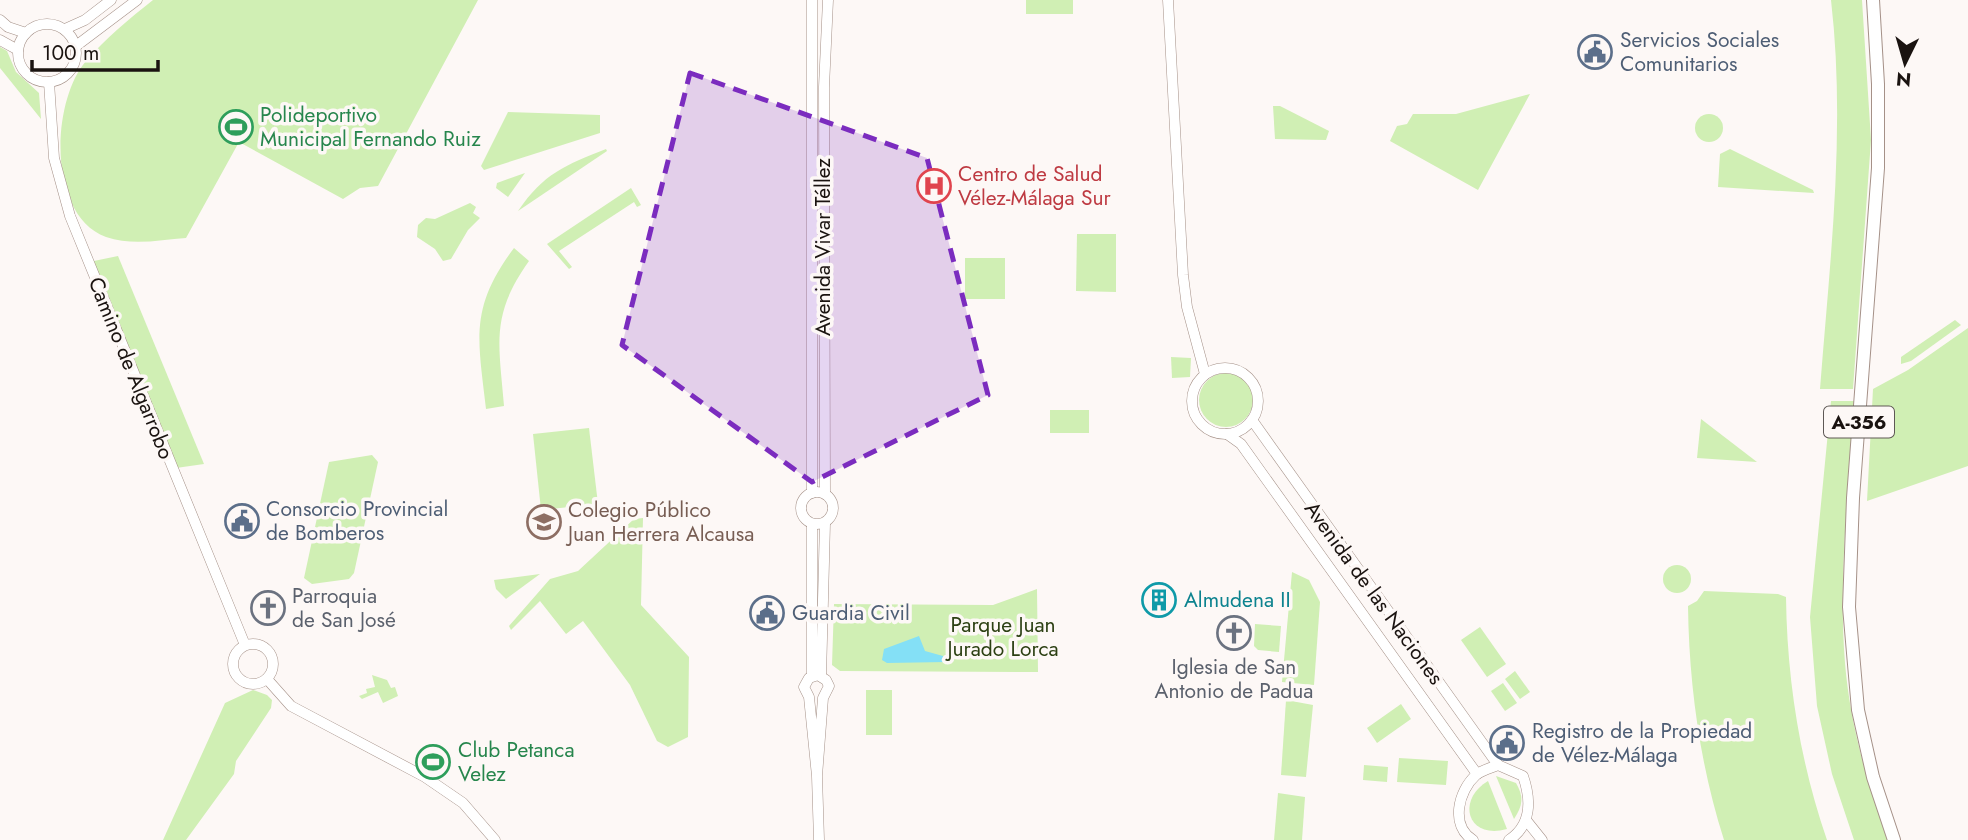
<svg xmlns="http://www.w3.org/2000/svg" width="1968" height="840" viewBox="0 0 1968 840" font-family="Jost,sans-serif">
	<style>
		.green { fill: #d0efb4 }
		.water { fill: #84e0f6 }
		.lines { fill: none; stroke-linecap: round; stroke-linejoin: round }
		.tertiary-casing { stroke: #a59188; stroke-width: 11 }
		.primary-casing { stroke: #a59188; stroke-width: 14 }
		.tertiary { stroke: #fff; stroke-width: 10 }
		.primary { stroke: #fff; stroke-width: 12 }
		.marked { fill: #7b2cbf; fill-opacity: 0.2; stroke: #7b2cbf; stroke-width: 5; stroke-dasharray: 14 9; stroke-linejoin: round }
		.labels { text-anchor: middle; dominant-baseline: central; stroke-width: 7; stroke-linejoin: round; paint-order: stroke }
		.shield { fill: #fdf8f6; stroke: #5e5855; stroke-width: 2 }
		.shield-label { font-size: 19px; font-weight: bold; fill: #1a1310 }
		.service-label { font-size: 21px; fill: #4e5e75; stroke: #fdf8f6; text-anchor: start }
		.leisure-label { font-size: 21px; fill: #27864d; stroke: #fdf8f6; text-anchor: start }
		.health-label { font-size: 21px; fill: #be3a42; stroke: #fdf8f6; text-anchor: start }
		.street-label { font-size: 21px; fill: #1a1310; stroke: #fdf8f6 }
		.education-label { font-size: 21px; fill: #785e54; stroke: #fdf8f6; text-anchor: start }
		.worship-label { font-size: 21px; fill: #5b616d; stroke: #fdf8f6; text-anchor: start }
		.culture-label { font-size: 21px; fill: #0d838f; stroke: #fdf8f6; text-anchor: start }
		.park-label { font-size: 21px; fill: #2c4013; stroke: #fdf8f6 }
	</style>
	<rect width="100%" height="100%" fill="#fdf8f6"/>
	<!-- green -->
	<g class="green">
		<path d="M 153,0 L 478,0 L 378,186 L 360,188 L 343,199 L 239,142 L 186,238 C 160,240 132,246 106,237 C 47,215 51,102 86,61 C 105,39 130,18 153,0 Z"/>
		<rect x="1026" y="0" width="47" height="14"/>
		<path d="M 1831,0 L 1862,0 L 1871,140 L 1853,389 L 1820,389 C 1830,260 1846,129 1831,0 Z"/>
		<polygon points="0,47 7,51 16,72 39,93 41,119 0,68"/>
		<polygon points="1530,94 1478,190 1390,141 1397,126 1407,124 1413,114 1456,114"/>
		<polygon points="1273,106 1280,106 1329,131 1326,140 1275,139"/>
		<polygon points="508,112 600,115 600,133 484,170 481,166"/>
		<circle cx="1709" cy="128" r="14"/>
		<path d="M 606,149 L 607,151 L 518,211 C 543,174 565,165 606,149 Z"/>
		<polygon points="1730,149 1813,190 1814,193 1718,187 1720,154"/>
		<polygon points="525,173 508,197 496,188 497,183"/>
		<polygon points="631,188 641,205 637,207 634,202 559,251 572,267 569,269 547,244"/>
		<polygon points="470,203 476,207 473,213 480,218 468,230 451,259 443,261 435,249 417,237 418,225 426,218 435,219"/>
		<polygon points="1077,234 1116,234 1116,292 1076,291"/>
		<path d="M 514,248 L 529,261 C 490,316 499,343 504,406 L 486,409 C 478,339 469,308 514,248 Z"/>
		<polygon points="118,256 204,464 176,468 89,262"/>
		<rect x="965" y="258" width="40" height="41"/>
		<polygon points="1955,320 1961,325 1911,361 1901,364 1901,357"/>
		<polygon points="1968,328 1968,466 1867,501 1873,389 1908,370"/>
		<polygon points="1171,357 1191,358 1190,377 1172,378"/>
		<circle cx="1226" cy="400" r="27"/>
		<path d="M 1831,401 L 1854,401 C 1849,488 1838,576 1845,663 C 1850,724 1867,783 1888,840 L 1854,840 L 1832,774 L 1817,706 L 1810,617 Z"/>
		<rect x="1050" y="410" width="39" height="23"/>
		<polygon points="1701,419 1757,462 1697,458"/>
		<polygon points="589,428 598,504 541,510 533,434"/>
		<polygon points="372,455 378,462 354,573 349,579 312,584 304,578 329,462"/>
		<polygon points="643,518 641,605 689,657 688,737 668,747 657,741 630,685 583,621 566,634 540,601 511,630 509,626 550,579 578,571 634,519"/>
		<circle cx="1677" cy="579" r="14"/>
		<polygon points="1292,572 1309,580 1320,602 1314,685 1282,682"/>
		<polygon points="540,574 506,599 496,589 494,580"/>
		<polygon points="1037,589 1038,672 840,671 832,665 834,604 993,605"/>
		<path d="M 1704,591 L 1778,594 L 1786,597 C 1787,680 1800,762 1827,840 L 1724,840 C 1700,765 1689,685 1688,606 L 1697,601 Z"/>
		<polygon points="1255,624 1281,626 1279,652 1258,650 1254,646"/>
		<polygon points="1480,627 1506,664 1487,677 1461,640"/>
		<polygon points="1515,671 1530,692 1520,699 1505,679"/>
		<polygon points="372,675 387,680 391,688 395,687 398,696 383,703 378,692 362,699 359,696 367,693 366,689 375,687"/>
		<polygon points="1503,683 1517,703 1505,711 1491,691"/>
		<polygon points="253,690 267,695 272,700 271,708 236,761 234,774 186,840 163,840 225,703"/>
		<rect x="866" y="690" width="26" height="45"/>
		<polygon points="1286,700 1313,705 1306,777 1281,775"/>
		<polygon points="1401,704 1411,719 1377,743 1367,728"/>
		<polygon points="1399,758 1448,761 1446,785 1397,782"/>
		<polygon points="1364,765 1388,767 1387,782 1363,780"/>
		<path d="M 1496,776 L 1516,783 C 1524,797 1523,805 1514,819 Z"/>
		<path d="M 1488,781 L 1507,829 C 1467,840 1456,800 1488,781 Z"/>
		<polygon points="1278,793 1305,797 1302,840 1274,840"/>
	</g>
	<!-- water -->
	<polygon class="water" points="919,636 925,651 943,656 946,662 887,663 882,660 884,649"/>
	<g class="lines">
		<!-- tertiary casing -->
		<g class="tertiary-casing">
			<g id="tertiary">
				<polyline points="812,0 812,493"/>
				<polyline points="1168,0 1183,275 1187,307 1205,374"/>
				<polyline points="0,20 8,27 26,33"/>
				<circle cx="47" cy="53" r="29"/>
				<polyline points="65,29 85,20 111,0"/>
				<polyline points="0,40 18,50"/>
				<polyline points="76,46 137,0"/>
				<polyline points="49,82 54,158 70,216 245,645"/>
				<circle cx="1225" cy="401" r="33"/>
				<polyline points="1252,420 1498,765"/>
				<polyline points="1227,434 1241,444 1477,774"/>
				<circle cx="817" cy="508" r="16"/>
				<polyline points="825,494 824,87 828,0"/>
				<polyline points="812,524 812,676"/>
				<circle cx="253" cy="664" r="20"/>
				<polyline points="821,676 825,523"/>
				<polyline points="267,679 291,706 425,777 463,803 495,840"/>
				<polyline points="817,776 823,698 829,686 826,680 818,675 809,678 804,687 809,697 817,776 819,840"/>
				<polyline points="1526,820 1542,840"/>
				<path d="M 1473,840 C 1450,826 1458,791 1476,775 C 1482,770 1491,768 1498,765 L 1523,776 C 1531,799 1532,825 1509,840"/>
			</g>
		</g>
		<!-- primary casing -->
		<g class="primary-casing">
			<polyline id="primary" points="1873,0 1878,84 1878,168 1853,498 1849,607 1858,710 1873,777 1894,840"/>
		</g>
		<!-- tertiary -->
		<use href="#tertiary" class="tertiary"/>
		<!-- primary -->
		<use href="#primary" class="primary"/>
	</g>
	<!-- marked area -->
	<path class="marked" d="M 690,73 L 927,158 L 988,395 L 812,482 L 622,345 Z"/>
	<!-- icons -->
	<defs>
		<g id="civic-ring" transform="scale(1.75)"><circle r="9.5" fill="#fdf8f6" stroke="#5c6f8a" stroke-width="1.5"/><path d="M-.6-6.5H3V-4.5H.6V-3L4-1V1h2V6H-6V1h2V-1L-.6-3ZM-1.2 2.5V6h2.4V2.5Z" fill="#5c6f8a"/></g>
		<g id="stadium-ring" transform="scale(1.75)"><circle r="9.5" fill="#fdf8f6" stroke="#2e9e5b" stroke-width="1.5"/><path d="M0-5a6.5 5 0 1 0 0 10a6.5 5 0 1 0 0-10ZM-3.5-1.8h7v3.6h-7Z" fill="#2e9e5b"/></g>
		<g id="hospital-ring" transform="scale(1.75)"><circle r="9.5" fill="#fdf8f6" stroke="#e0444e" stroke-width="1.5"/><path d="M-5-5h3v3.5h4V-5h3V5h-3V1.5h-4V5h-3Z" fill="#e0444e"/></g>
		<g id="school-ring" transform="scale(1.75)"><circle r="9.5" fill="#fdf8f6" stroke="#8d6e63" stroke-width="1.5"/><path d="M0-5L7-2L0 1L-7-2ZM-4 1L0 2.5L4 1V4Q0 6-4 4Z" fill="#8d6e63"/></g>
		<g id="building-ring" transform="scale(1.75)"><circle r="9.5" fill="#fdf8f6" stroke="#0f9aa8" stroke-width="1.5"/><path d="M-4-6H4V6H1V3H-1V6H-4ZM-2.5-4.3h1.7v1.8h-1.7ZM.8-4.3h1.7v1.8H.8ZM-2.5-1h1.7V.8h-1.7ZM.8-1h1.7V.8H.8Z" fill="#0f9aa8"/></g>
		<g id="church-ring" transform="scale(1.75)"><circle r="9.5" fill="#fdf8f6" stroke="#6b7280" stroke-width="1.5"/><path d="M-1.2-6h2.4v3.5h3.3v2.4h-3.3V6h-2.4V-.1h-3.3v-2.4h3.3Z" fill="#6b7280"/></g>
	</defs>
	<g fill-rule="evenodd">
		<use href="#civic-ring" x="1595" y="52"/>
		<use href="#stadium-ring" x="236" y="127"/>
		<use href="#hospital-ring" x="934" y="186"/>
		<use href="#civic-ring" x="242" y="521"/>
		<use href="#school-ring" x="544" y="522"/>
		<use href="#building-ring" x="1159" y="600"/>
		<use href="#church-ring" x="268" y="608"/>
		<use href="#civic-ring" x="767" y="613"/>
		<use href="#church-ring" x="1234" y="633"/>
		<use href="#civic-ring" x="1507" y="743"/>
		<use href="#stadium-ring" x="433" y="762"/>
	</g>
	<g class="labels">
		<!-- shield labels -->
		<rect class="shield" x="1824" y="406.5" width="70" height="31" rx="5"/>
		<g class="shield-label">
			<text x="1859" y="422">A-356</text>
		</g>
		<!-- service labels -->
		<g class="service-label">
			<text x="1620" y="40">Servicios Sociales<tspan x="1620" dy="24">Comunitarios</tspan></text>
			<text x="266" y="509">Consorcio Provincial<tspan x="266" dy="24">de Bomberos</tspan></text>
			<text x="792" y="613">Guardia Civil</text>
			<text x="1532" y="731">Registro de la Propiedad<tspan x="1532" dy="24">de Vélez-Málaga</tspan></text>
		</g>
		<!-- leisure labels -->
		<g class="leisure-label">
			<text x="260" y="115">Polideportivo<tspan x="260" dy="24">Municipal Fernando Ruiz</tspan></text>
			<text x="458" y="750">Club Petanca<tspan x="458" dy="24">Velez</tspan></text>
		</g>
		<!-- health labels -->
		<g class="health-label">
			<text x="958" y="174">Centro de Salud<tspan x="958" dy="24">Vélez-Málaga Sur</tspan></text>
		</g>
		<!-- street labels -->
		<g class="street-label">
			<text transform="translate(823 247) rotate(-90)">Avenida Vivar Téllez</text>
			<text transform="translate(131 368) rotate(68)">Camino de Algarrobo</text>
			<text transform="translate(1374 593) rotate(54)">Avenida de las Naciones</text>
		</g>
		<!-- education labels -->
		<g class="education-label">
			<text x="568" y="510">Colegio Público<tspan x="568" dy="24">Juan Herrera Alcausa</tspan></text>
		</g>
		<!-- worship labels -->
		<g class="worship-label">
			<text x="292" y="596">Parroquia<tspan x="292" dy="24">de San José</tspan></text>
			<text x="1234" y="667" text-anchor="middle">Iglesia de San<tspan x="1234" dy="24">Antonio de Padua</tspan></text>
		</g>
		<!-- culture labels -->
		<g class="culture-label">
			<text x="1184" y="600">Almudena II</text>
		</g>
		<!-- park labels -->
		<g class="park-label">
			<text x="1003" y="625">Parque Juan<tspan x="1003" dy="24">Jurado Lorca</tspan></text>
		</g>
	</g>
	<!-- north arrow -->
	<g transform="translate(1905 63) rotate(185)" stroke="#fdf8f6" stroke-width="5" paint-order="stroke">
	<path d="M0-5L12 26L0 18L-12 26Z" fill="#1a1310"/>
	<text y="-10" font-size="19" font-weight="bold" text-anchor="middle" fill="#1a1310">N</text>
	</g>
	<!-- scale -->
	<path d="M32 60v10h126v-10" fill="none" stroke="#1a1310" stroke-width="3.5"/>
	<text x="42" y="60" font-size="21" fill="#1a1310" stroke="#fdf8f6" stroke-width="5" paint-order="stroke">100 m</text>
</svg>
